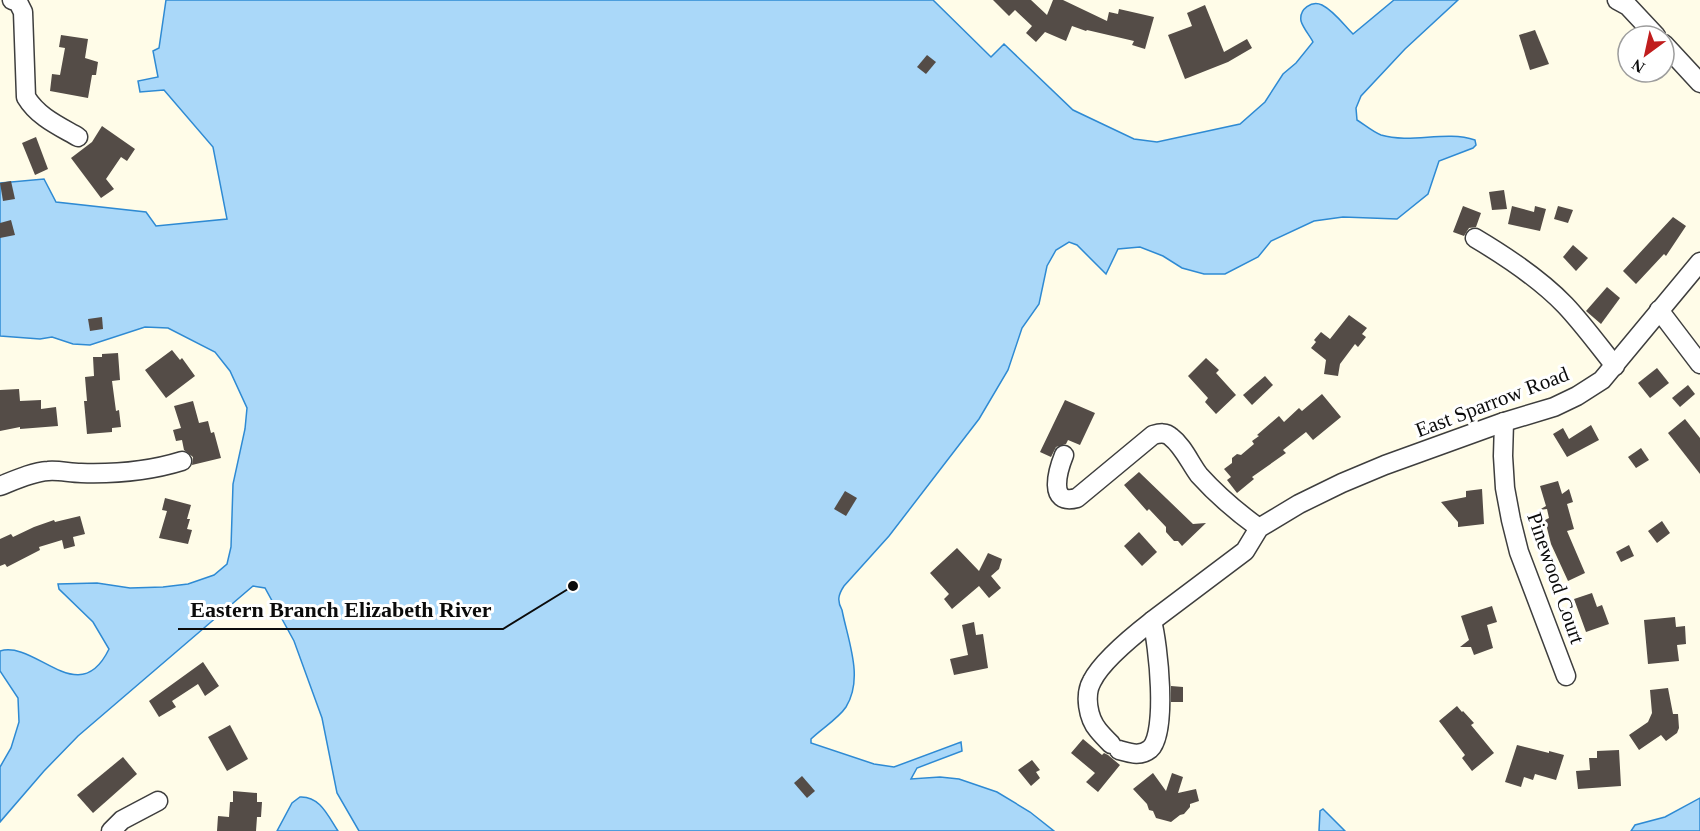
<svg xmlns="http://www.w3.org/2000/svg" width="1700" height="831" viewBox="0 0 1700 831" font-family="Georgia,serif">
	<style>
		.water { fill: #aad8f9; stroke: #2e8ad3; stroke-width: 1.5 }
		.building { fill: #544c47 }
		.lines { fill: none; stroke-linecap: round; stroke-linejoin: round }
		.minor-casing { stroke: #3e3e3e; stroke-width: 21 }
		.minor { stroke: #fff; stroke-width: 18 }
		.labels { text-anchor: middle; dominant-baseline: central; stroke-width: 6; stroke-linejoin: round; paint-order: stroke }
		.street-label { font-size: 21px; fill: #0b0b0b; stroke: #fff }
		.leader { fill: none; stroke: #0b0b0b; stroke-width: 2 }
		.callout-dot { fill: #0b0b0b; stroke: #fff; stroke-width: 2 }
		.callout-label { font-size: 22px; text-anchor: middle; font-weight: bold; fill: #0b0b0b; stroke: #fff; stroke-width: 6; stroke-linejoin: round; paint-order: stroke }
	</style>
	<rect width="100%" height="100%" fill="#fffce8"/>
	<!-- water -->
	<g class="water">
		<path d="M 166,0 L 933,0 L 991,57 L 1004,44 L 1073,110 L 1134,139 L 1157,142 L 1240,124 L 1265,102 L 1283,74 L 1296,63 L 1313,42 C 1310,36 1303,28 1301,21 C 1299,9 1312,0 1322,5 C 1334,11 1344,25 1353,34 L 1394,0 L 1458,0 L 1405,49 L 1361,96 L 1356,108 L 1357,120 C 1365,125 1373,132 1381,135 C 1412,144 1445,130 1475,140 L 1476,145 L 1473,148 L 1439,161 L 1428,194 L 1397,219 L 1343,217 L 1314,221 L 1271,241 L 1258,257 L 1225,274 L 1204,274 L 1182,268 L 1163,256 L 1140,247 L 1118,249 L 1106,274 L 1077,245 L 1069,242 L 1056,250 L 1047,266 L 1039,304 L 1022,328 L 1008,370 L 979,419 L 889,536 L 844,586 C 838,595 837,601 842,610 C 848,641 864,678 846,707 C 838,719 821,729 811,739 L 811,743 L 874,764 L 894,767 L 961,742 L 962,751 L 917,768 L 911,779 L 940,777 L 959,779 L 997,792 L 1030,812 L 1054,831 L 359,831 L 337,793 L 322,718 L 294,641 L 265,588 L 253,586 L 78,736 L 44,771 L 0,822 L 0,767 L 11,748 L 19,722 L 18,698 L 0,671 L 0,651 C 36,640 79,711 109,649 L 93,622 L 59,589 L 58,584 L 97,583 L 130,588 L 163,587 L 188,584 L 214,575 L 227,564 L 231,547 L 233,484 L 245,429 L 247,408 L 230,371 L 215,352 L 168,328 L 145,327 L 90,345 L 73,344 L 52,337 L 40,339 L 0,336 L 0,183 L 44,179 L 56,202 L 146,212 L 156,226 L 227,219 L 213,147 L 164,90 L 140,92 L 138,81 L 158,77 L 153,51 L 159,48 Z"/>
		<path d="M 300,797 C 320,796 328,816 338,831 L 277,831 L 292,803 Z"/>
		<polygon points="1700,798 1700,831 1631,831 1635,825 1665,817"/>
		<polygon points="1323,809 1345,831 1319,831 1320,811"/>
	</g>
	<!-- building -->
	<g class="building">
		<polygon points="993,0 1031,0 1047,15 1053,0 1063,0 1107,21 1109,12 1118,14 1119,9 1154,17 1145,49 1132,45 1134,41 1087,30 1086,31 1072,26 1066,41 1045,32 1036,42 1026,33 1032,26 1015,10 1009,16"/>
		<polygon points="1205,5 1224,52 1247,39 1252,48 1228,62 1185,79 1168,35 1192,26 1187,13"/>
		<polygon points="1535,30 1549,64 1530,70 1519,35"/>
		<polygon points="61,35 88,39 85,58 98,62 96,75 92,75 88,98 50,91 52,74 60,75 65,48 59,47"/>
		<polygon points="927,55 936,62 926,74 917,67"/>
		<polygon points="102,126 135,149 127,161 121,157 106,179 114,189 101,198 71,158 92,142"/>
		<polygon points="36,137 48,169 35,175 22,143"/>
		<polygon points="11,181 15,199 3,201 0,183"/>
		<polygon points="1504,190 1507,209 1492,210 1489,192"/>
		<polygon points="1463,206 1481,213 1476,227 1469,228 1464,236 1453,232"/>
		<polygon points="1512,206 1534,212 1535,206 1546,209 1540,231 1508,224"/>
		<polygon points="1558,206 1573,210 1568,223 1554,219"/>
		<polygon points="1673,217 1686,226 1666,256 1664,254 1636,284 1623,271"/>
		<polygon points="11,220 15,235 0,238 0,223"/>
		<polygon points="1573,245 1588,258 1576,271 1563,257"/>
		<polygon points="1607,287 1620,298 1601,324 1586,311"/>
		<polygon points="1349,315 1367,328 1362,334 1366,337 1358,347 1355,344 1340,364 1338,376 1324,374 1326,360 1311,348 1316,342 1314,340 1321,332 1330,339"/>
		<polygon points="102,317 103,329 90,331 88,319"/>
		<polygon points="172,350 180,360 182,358 195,376 166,398 145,370"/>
		<polygon points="118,353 120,380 112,381 116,411 119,410 121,427 112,428 112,432 87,434 84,401 87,401 85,377 94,376 93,357 102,357 102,354"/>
		<polygon points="1206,358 1219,370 1216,373 1236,395 1216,414 1205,402 1208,398 1188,376"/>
		<polygon points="1657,368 1669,383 1650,398 1638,383"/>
		<polygon points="1265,376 1273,385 1252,405 1243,395"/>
		<polygon points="1688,385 1695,394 1680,407 1672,398"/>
		<polygon points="19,389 20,401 41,400 41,409 56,407 58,426 20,429 20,427 0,431 0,390"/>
		<polygon points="1322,394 1341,417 1313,440 1306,432 1283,450 1286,453 1252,477 1254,479 1237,493 1227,480 1231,477 1224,469 1232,463 1232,458 1237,454 1241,455 1254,444 1252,441 1259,436 1257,435 1279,416 1284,422 1299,408 1302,411"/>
		<polygon points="1065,400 1095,413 1080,445 1068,440 1066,444 1056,447 1051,457 1040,452"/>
		<polygon points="193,401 199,423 208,421 211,433 214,432 221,458 192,465 193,457 184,450 182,440 176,441 173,430 181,428 174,406"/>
		<polygon points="1685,419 1700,438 1700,474 1668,433"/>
		<polygon points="1591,425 1599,440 1567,457 1553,434 1563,428 1569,439"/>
		<polygon points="1641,448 1649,460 1636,468 1628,457"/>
		<polygon points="1139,472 1193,524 1206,523 1182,546 1178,541 1174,541 1166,532 1166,527 1149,509 1147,511 1124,485"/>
		<polygon points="1558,481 1562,494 1569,489 1573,502 1567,504 1574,529 1567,531 1585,573 1568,581 1551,544 1545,520 1549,518 1547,509 1539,510 1546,506 1540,486"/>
		<polygon points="1482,489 1484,524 1458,527 1458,522 1441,502 1466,497 1466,491"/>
		<polygon points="845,491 857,498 846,516 834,509"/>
		<polygon points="165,498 191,505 187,519 190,519 187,529 192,530 188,544 159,538 167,511 162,510"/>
		<polygon points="80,516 85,534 73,537 75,546 64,549 62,540 39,547 40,550 7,567 5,564 0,566 0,539 11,534 13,537 34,527 54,520 55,522"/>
		<polygon points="1662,521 1670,533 1657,543 1648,531"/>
		<polygon points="1139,532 1157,552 1142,566 1124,546"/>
		<polygon points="1629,545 1634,556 1621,562 1616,552"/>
		<polygon points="957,548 979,571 988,553 1002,559 999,569 991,576 1001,588 989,598 979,586 952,609 944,599 949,594 930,573"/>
		<polygon points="1592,593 1597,607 1602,605 1609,624 1586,632 1574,599"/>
		<polygon points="1492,606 1497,622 1487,625 1493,648 1474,655 1471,647 1460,647 1469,640 1461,616"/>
		<polygon points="1675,617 1676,627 1685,626 1686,644 1677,645 1679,661 1648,664 1644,620"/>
		<polygon points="974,622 976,635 983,634 988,668 954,675 950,659 968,655 962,625"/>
		<polygon points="203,662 219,686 205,696 198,684 172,701 176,707 159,717 149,701"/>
		<polygon points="1171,686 1183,687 1183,702 1171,702"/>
		<polygon points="1668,688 1673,714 1678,714 1679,728 1677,733 1666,741 1661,735 1639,750 1629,735 1648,722 1652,713 1650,690"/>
		<polygon points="1457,706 1462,712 1463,711 1474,723 1471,725 1494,753 1472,771 1462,758 1465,755 1439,721"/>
		<polygon points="230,725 248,759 227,771 208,737"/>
		<polygon points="1083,739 1102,755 1104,753 1108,755 1120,765 1098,792 1086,782 1095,773 1071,753"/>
		<polygon points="1517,745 1549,753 1549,751 1564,755 1556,780 1535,774 1533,780 1524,777 1521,787 1505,782"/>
		<polygon points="1619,750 1621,786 1578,789 1576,771 1590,770 1589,758 1597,758 1597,751"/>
		<polygon points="123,757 137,774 93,813 77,795"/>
		<polygon points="1032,760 1040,770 1036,772 1040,778 1031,786 1018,770"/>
		<polygon points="1153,773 1166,791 1172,773 1183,777 1178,793 1196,789 1199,801 1190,804 1190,807 1184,814 1180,815 1171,822 1156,818 1153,811 1149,810 1147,804 1133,789"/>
		<polygon points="802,776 815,791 807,798 794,783"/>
		<polygon points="233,791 257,793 257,802 262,802 261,817 257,817 256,831 217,831 218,816 229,817 230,802 233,802"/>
	</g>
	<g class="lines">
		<!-- minor casing -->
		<g class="minor-casing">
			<g id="minor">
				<path d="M 12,0 L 18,2 L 23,12 L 26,97 C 38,117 59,126 78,137"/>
				<polyline points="1617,0 1628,6 1656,36"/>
				<polyline points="1664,44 1700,83"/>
				<path d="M 1475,238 C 1507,257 1539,278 1565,305 C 1583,324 1599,346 1615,366"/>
				<polyline points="1659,310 1700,364"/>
				<polyline points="1504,422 1503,456 1505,488 1511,520 1519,552 1566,676"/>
				<path d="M 1064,455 C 1058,470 1047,506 1077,498 L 1153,435 C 1160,433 1166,432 1171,437 C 1183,446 1190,463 1199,475 C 1217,495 1237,512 1259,528"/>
				<path d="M 0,486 C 15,480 32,472 48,471 C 59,470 70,473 81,473 C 114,474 150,471 182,461"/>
				<polyline points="1152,621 1245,551 1259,528 1299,504 1342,483 1385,465 1504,422 1554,407 1577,396 1602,380 1700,262"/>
				<path d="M 1111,744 C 1107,740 1102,735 1098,730 C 1088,718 1084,695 1092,681 C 1102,661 1134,635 1152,621 C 1158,643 1168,733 1150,749 C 1140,757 1130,753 1119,750"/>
				<polyline points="111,831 122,820 158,801"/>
			</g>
		</g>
		<!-- minor -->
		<use href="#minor" class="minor"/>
	</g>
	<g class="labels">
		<!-- street labels -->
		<g class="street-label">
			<text transform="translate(1492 402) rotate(-21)">East Sparrow Road</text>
			<text transform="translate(1556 578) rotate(71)">Pinewood Court</text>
		</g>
	</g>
	<!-- callouts -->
	<path class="leader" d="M573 586L503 629H178"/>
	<circle class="callout-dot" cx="573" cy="586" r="6"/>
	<g class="callout-label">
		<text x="341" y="617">Eastern Branch Elizabeth River</text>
	</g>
	<!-- north arrow -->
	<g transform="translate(1646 54) rotate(213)"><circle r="28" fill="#ffffff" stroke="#9d9d9d" stroke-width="1.5"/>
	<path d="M0-4.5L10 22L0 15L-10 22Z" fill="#c01d1d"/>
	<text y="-9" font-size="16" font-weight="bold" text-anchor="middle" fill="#0b0b0b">N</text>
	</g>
</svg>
